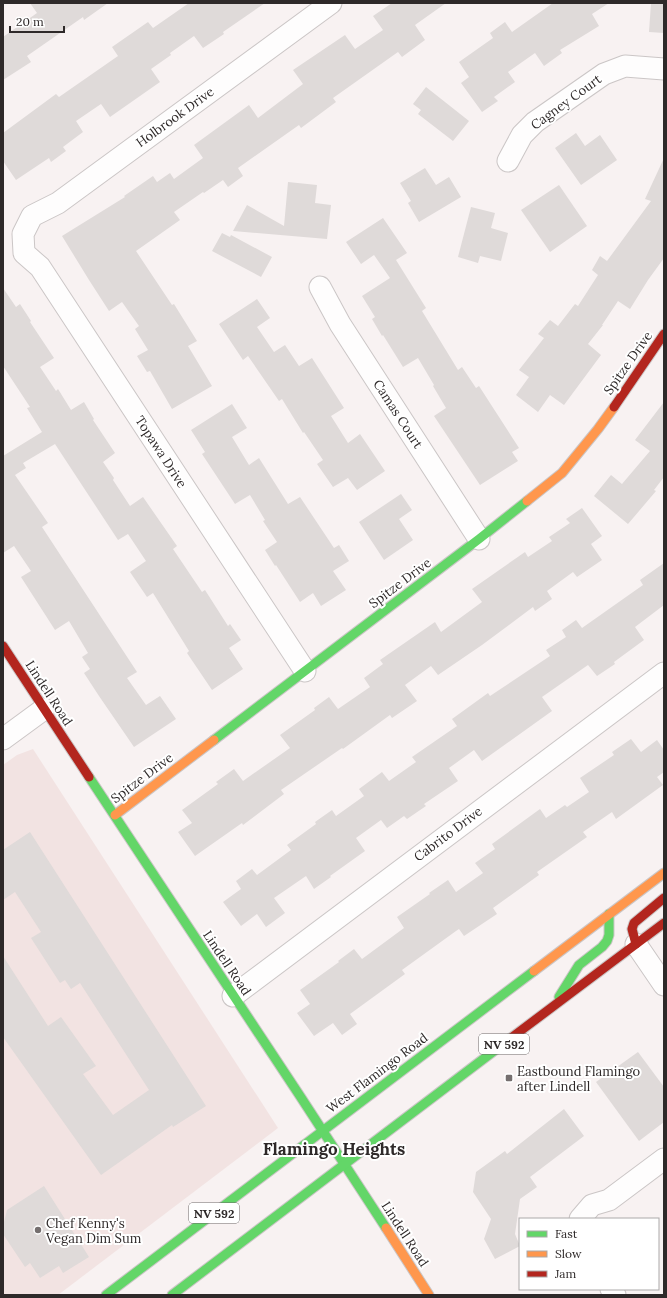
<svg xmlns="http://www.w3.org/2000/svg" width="667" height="1298" viewBox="0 0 667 1298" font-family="Lora,serif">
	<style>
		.built { fill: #f2e3e2 }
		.building { fill: #dfdad9 }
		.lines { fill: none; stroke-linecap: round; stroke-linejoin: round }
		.street-casing { stroke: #cbc6c6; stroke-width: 23 }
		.fast-casing { stroke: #cbc6c6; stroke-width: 11 }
		.slow-casing { stroke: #cbc6c6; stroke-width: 11 }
		.jam-casing { stroke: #cbc6c6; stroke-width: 11 }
		.street { stroke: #fefdfd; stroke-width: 21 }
		.fast { stroke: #63d668; stroke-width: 9 }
		.slow { stroke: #ff974d; stroke-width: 9 }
		.jam { stroke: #b3261e; stroke-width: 9 }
		.poi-dot { fill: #756f6f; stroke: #fff; stroke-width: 1.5 }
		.labels { text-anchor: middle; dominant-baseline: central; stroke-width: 4; stroke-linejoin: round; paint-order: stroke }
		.shield { fill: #fff; stroke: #6d6969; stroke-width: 1 }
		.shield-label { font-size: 12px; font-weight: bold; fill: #2e2929 }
		.street-label { font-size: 13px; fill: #2e2929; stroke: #fff }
		.poi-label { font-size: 13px; fill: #2e2929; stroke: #fff; text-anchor: start }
		.district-label { font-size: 17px; font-weight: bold; fill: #2e2929; stroke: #fff }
	</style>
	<rect width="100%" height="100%" fill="#f8f2f2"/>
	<!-- built -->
	<polygon class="built" points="33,749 278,1128 58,1295 3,1295 3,765 17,755"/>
	<!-- building -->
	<g class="building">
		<polygon points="30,3 108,3 84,20 83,17 27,56 31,62 3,80 3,37 37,13"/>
		<polygon points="189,3 265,3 223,32 224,34 203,48 194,36 170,53 171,55 151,69 160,82 110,117 101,104 76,121 83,132 63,147 66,151 51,162 49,158 16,180 3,161 3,133 56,94 59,97 118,56 112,47 148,22 153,28"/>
		<polygon points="392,3 446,3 415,25 425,40 402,57 398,52 333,98 336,102 301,128 299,125 238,168 243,176 228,187 223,180 204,193 203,192 174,212 180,220 136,251 172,305 174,304 197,341 188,346 212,386 172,409 150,371 147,372 137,356 148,350 135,329 139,326 122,302 109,311 89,280 62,236 125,197 124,196 153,176 157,182 170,173 174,179 203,158 194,145 249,105 258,118 303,84 293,70 345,35 355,49 383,30 373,16"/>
		<polygon points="553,3 609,3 592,14 599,26 560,50 562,53 544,66 535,53 508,72 515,82 494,97 498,101 482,112 461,83 469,77 459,62 493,38 490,33 505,22 512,32"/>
		<polygon points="651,3 664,3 664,33 649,32"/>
		<polygon points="426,87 469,121 453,141 418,114 421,110 413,104"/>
		<polygon points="576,133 585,146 600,135 617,160 581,185 555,148"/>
		<polygon points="664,158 664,258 648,280 630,309 618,301 602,325 603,325 588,344 601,355 564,405 550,395 538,412 516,395 529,377 519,370 544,338 538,334 550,320 558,326 575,304 578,306 598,275 592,270 600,256 607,261 651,201 645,199"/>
		<polygon points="425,168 436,185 449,177 461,197 419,222 408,203 411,201 400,183"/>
		<polygon points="288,182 317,185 315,203 331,205 327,239 233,231 247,205 284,226"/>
		<polygon points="559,185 587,226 550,252 521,210"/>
		<polygon points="471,207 495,213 491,228 508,233 501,261 480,256 478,263 458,257"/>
		<polygon points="383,218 407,253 396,260 426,308 422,311 458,370 462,367 476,388 479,386 519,448 512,452 518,461 480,485 434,416 446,408 433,386 434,385 418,358 403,367 383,335 382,336 372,319 375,317 362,296 390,278 374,255 361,264 346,242"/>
		<polygon points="222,233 230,237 231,235 272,257 261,277 212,251"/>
		<polygon points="3,288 16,307 20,304 31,321 30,322 54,358 40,367 56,391 58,389 71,410 84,402 94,419 93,420 115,453 103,462 114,478 113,480 130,506 143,497 177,546 173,549 202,592 205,590 228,626 230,624 241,640 229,648 243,669 212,690 187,653 189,651 153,593 147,597 130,572 146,561 128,534 118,540 55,444 23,463 26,468 15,475 48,523 42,527 137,672 127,678 146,705 160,696 176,719 134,747 99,696 84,673 90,669 82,657 88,653 69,621 55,630 21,577 31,571 14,546 3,553 3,456 42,432 27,408 30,407 3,366"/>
		<polygon points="257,299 270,318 257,327 274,352 285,345 299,366 312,358 344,408 331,416 348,443 360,434 385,471 357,490 348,478 333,487 317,464 323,460 304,432 303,433 282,399 279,401 248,356 243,360 219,324"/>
		<polygon points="664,402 664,477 654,490 656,491 628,524 594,496 611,475 622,484 650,451 635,440"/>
		<polygon points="232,404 247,428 232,437 249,465 259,458 288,504 300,497 334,548 339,545 349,561 333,571 346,590 321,606 313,593 300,602 276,565 275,566 265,550 277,542 263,521 265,520 250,495 235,504 202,454 205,452 191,430"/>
		<polygon points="401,494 412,510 399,519 413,540 384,560 359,522"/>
		<polygon points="582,508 602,536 591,544 602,560 577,577 573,572 547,591 552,599 535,611 533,607 482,645 438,675 431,666 405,685 417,701 392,718 390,715 343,749 342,748 281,790 284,794 243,825 242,823 195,856 178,832 192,823 182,810 218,784 216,782 234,769 243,781 290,748 280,735 315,710 314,708 329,697 338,709 370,687 364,678 383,664 380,660 435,622 441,632 482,602 472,589 525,552 528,557 552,541 549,537 570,523 566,519"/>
		<polygon points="664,563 664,605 635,627 644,640 614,662 615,664 597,676 588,665 542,697 552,711 482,761 474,750 449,768 458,781 424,804 426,806 407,819 404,816 387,828 381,820 356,838 365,851 330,876 331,877 314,889 306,876 274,898 285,913 266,927 257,914 241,926 223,902 241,889 236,881 252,869 257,875 291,850 287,845 316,824 315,822 332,810 336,816 364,796 359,789 382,772 389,781 416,762 412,757 457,726 452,719 488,693 490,696 550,656 546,650 566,637 562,630 576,620 582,628 643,585 640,580"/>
		<polygon points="631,739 641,752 657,740 664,750 664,772 657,777 663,785 616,819 612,812 583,832 587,837 537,872 539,875 493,908 497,914 464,936 459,929 456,931 402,970 405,974 350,1014 357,1024 342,1035 333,1023 314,1036 297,1013 310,1004 300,990 339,962 338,961 354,949 362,959 404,928 397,917 430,894 429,893 448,880 456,892 483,873 475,863 495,849 492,844 540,809 546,818 565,805 567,807 589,792 580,778 614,755 612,752"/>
		<polygon points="30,832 206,1106 173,1127 172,1125 101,1175 3,1037 3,956 48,1026 61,1017 96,1066 83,1074 113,1115 149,1090 80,983 71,989 65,980 60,983 31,938 41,932 15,892 3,900 3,850"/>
		<polygon points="638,1052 664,1087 664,1122 639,1141 596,1082"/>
		<polygon points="564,1109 584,1136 530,1177 537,1187 520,1199 515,1234 520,1246 495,1259 484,1239 491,1219 473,1192 476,1172 505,1151 507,1154"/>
		<polygon points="44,1186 89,1257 63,1273 59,1266 40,1278 30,1263 25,1267 3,1234 3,1226 7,1210"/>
	</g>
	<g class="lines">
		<!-- street casing -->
		<g class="street-casing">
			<g id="street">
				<polyline points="508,161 522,135 535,122 604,74 625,66 664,69"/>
				<polyline points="320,287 340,324 479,539"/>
				<polyline points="305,671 40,267 24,253 23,234 32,216 58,203 331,3"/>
				<polyline points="3,739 44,709"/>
				<polyline points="636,944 664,985"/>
				<polyline points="233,996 664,673"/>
				<polyline points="580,1219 592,1205 609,1200 664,1159"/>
				<polyline points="611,1289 615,1295"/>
			</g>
		</g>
		<!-- fast casing -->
		<g class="fast-casing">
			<g id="fast">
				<polyline points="214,740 479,539 527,501"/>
				<polyline points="89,777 300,1096 386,1228"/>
				<polyline points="559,997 579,965 602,947 607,941 609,935 609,914"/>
				<polyline points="106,1295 534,971"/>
				<polyline points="172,1295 511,1038"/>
			</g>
		</g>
		<!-- slow casing -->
		<g class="slow-casing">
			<g id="slow">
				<polyline points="527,501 562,473 598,429 614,407"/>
				<polyline points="115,815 214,740"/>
				<polyline points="534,971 664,873"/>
				<polyline points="386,1228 429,1295"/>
			</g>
		</g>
		<!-- jam casing -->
		<g class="jam-casing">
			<g id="jam">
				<polyline points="614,407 664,334"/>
				<polyline points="3,646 89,777"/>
				<polyline points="636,944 632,929 634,923 664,898"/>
				<polyline points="511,1038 664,923"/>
			</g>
		</g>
		<!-- street -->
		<use href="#street" class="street"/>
		<!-- fast -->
		<use href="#fast" class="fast"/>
		<!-- slow -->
		<use href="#slow" class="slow"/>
		<!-- jam -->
		<use href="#jam" class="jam"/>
	</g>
	<!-- markers -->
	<g class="poi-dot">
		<rect x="505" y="1074" width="8" height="8" rx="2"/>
		<circle cx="38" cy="1230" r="4"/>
	</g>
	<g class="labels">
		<!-- shield labels -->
		<g class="shield">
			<rect x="479" y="1034" width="50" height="20" rx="3"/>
			<rect x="189" y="1203" width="50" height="20" rx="3"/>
		</g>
		<g class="shield-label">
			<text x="504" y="1044">NV 592</text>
			<text x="214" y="1213">NV 592</text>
		</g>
		<!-- street labels -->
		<g class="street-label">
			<text transform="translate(566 102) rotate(-36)">Cagney Court</text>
			<text transform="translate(175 117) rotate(-36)">Holbrook Drive</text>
			<text transform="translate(628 363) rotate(-55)">Spitze Drive</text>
			<text transform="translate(398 414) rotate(57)">Camas Court</text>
			<text transform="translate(161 452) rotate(57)">Topawa Drive</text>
			<text transform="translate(400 583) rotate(-37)">Spitze Drive</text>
			<text transform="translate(49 693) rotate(57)">Lindell Road</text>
			<text transform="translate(142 778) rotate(-37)">Spitze Drive</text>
			<text transform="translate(448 834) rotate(-37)">Cabrito Drive</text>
			<text transform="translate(227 963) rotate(56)">Lindell Road</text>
			<text transform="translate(377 1073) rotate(-37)">West Flamingo Road</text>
			<text transform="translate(405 1234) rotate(57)">Lindell Road</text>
		</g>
		<!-- poi labels -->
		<g class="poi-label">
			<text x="517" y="1071">Eastbound Flamingo<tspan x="517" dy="15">after Lindell</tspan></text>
			<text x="46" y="1223">Chef Kenny's<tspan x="46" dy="15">Vegan Dim Sum</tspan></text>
		</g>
		<!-- district labels -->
		<g class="district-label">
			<text x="334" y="1149">Flamingo Heights</text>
		</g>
	</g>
	<!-- border -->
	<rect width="667" height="1298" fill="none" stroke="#2e2929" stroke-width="8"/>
	<!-- legend -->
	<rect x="519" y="1218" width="140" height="72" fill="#ffffff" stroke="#aba9a9"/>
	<rect x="527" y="1231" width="20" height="6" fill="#63d668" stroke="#aba9a9"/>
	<text x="555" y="1238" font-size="12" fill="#2e2929">Fast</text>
	<rect x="527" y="1251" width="20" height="6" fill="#ff974d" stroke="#aba9a9"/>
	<text x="555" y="1258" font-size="12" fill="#2e2929">Slow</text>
	<rect x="527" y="1271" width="20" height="6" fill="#b3261e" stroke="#aba9a9"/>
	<text x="555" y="1278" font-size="12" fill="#2e2929">Jam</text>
	<!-- scale -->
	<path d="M10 26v6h54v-6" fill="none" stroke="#2e2929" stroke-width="2"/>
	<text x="16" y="26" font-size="12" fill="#2e2929" stroke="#ffffff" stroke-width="3" paint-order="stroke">20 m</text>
</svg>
